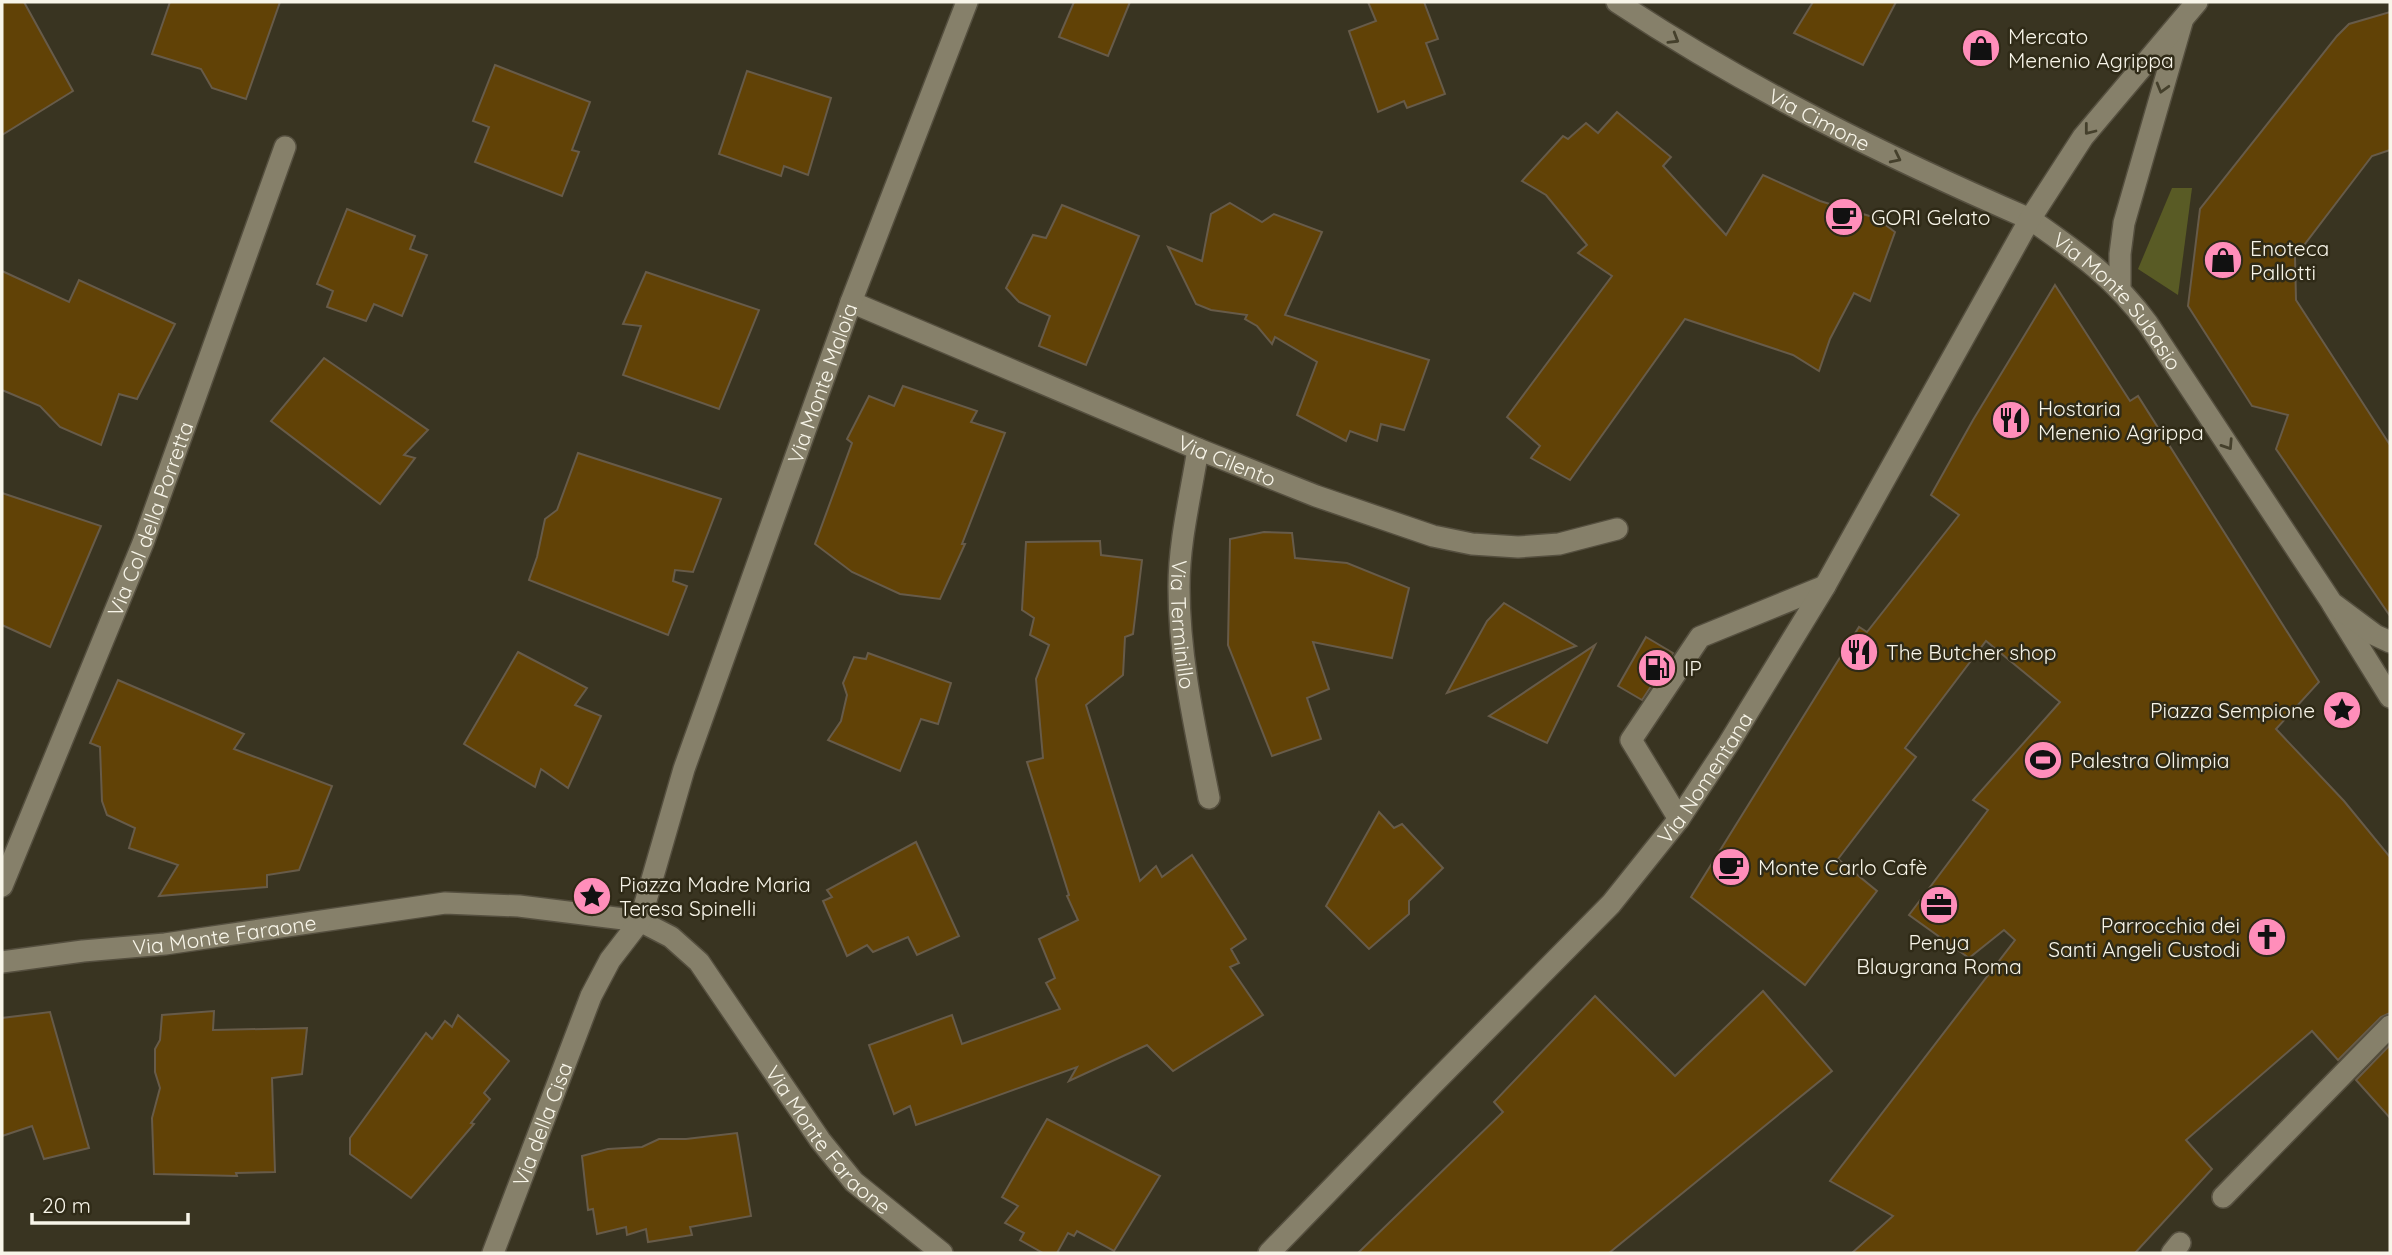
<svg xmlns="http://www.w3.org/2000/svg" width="2392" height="1255" viewBox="0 0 2392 1255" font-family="Quicksand,sans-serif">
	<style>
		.green { fill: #595b25 }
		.building { fill: #614206; stroke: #675b49; stroke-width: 2 }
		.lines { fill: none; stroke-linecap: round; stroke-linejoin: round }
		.lane-casing { stroke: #554f3f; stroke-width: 24 }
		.street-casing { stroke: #554f3f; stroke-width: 24 }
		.secondary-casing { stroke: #554f3f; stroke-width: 24 }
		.lane { stroke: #86806a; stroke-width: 21 }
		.street { stroke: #86806a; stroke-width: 21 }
		.secondary { stroke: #86806a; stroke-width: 21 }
		.oneway { stroke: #45402c }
		.labels { text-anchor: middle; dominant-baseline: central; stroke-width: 5; stroke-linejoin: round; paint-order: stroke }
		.poi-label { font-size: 21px; fill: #f8f5e9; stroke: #2f2a17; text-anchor: start }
		.street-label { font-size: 21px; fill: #f8f5e9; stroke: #2f2a17 }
	</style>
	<rect width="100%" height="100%" fill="#393421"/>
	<!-- green -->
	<polygon class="green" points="2172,188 2192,188 2178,295 2138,269"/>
	<!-- building -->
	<g class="building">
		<polygon points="2,2 24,2 73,91 2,135"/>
		<polygon points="170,2 280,2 246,99 212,88 201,69 152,54"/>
		<polygon points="1074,2 1130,2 1108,56 1059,37"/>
		<polygon points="1368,2 1424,2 1438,39 1426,43 1445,94 1407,108 1404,101 1378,112 1349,31 1376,21"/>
		<polygon points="1813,2 1896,2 1863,65 1794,33"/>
		<polygon points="2390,12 2390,150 2372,156 2295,257 2296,300 2390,445 2390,616 2276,449 2288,415 2252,406 2188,306 2200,209 2337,36 2349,24"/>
		<polygon points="495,65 590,102 572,150 579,152 562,196 475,162 489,127 473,121"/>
		<polygon points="747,71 831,98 808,175 784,166 781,176 719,154"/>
		<polygon points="1617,112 1671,157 1663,166 1726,235 1763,175 1820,201 1876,218 1895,232 1870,301 1854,293 1830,339 1819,371 1793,355 1685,319 1570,480 1531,458 1540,446 1507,417 1612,276 1578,253 1587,245 1546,195 1522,181 1563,136 1568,139 1586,123 1598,133"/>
		<polygon points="1230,203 1262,222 1274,214 1322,232 1285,315 1429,360 1404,430 1381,424 1377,441 1350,431 1346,441 1297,415 1317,362 1275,337 1272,344 1257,326 1245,319 1247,315 1211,310 1196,304 1168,247 1202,261 1211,214"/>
		<polygon points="1062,205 1139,236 1086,365 1039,346 1050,316 1019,302 1006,288 1033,235 1046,238"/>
		<polygon points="347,209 415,236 410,249 427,255 402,316 374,304 366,321 327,307 333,291 317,284"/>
		<polygon points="2,271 69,302 79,280 175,324 137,399 119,394 101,445 60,427 40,406 2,390"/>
		<polygon points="646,272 759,310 719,409 623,375 641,326 623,324"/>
		<polygon points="2055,285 2130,401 2138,396 2319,682 2276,729 2344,801 2390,857 2390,1013 2381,1017 2338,1060 2312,1031 2186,1140 2212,1169 2135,1253 1852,1253 1893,1216 1830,1181 2015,940 2004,930 1969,958 1909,915 1988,810 1973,800 2060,702 1986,641 1905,748 1916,757 1838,859 1877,891 1805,985 1691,897 1859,627 1867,632 1959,515 1931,495 1973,420"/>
		<polygon points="324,358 428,430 404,455 415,458 380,504 271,421"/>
		<polygon points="903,386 977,411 971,422 1005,433 962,544 965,544 940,599 900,594 852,572 815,544 852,443 847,439 869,396 894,406"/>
		<polygon points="578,453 721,499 693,572 675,570 673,581 687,586 668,635 529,580 537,557 545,519 557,510"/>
		<polygon points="2,493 101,526 50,647 2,625"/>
		<polygon points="1264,532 1292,533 1295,558 1347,563 1409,588 1392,658 1313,642 1329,689 1307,698 1321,739 1272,756 1228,645 1230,539"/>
		<polygon points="1100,541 1101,555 1142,560 1133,634 1125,637 1123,675 1086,705 1140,881 1156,866 1162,877 1192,855 1246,939 1231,949 1239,963 1230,967 1263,1015 1173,1071 1147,1045 1069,1081 1077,1067 916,1125 910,1106 894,1114 869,1045 952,1015 962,1044 1060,1009 1046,983 1055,978 1039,939 1078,920 1067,896 1069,895 1027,762 1043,758 1036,679 1049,645 1030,635 1034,618 1022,610 1026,542"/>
		<polygon points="1504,603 1576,646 1447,693 1487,621"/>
		<polygon points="1646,637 1673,653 1642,700 1618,686"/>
		<polygon points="1595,645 1547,743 1489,716"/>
		<polygon points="518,652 587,688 575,705 601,716 568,788 541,769 535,787 464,744"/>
		<polygon points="868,653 951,683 938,724 921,719 900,771 828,740 841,721 847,695 843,683 854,657 866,659"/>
		<polygon points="118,680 244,734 234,749 332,786 299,870 267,875 267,887 159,896 178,865 129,848 135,828 107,815 102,801 100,747 90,743"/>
		<polygon points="1379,812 1394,828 1402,824 1443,868 1409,901 1409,914 1369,949 1326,906"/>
		<polygon points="916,842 959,936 917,955 908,937 873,952 867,945 847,956 823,901 832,897 827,890"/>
		<polygon points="1763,991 1832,1071 1609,1253 1358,1253 1503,1112 1494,1102 1595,996 1675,1076"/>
		<polygon points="214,1011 213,1030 307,1028 302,1074 272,1078 275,1172 236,1173 237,1176 154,1174 152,1118 160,1088 155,1072 155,1049 160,1040 162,1015"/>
		<polygon points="50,1012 89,1148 44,1159 32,1126 2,1136 2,1018"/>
		<polygon points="458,1015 509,1061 484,1093 490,1099 471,1123 474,1124 411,1198 350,1154 350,1138 426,1033 432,1039 445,1021 452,1027"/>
		<polygon points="2390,1045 2390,1118 2356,1080"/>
		<polygon points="1047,1119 1160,1176 1114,1251 1077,1231 1074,1236 1068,1233 1057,1253 1043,1253 1020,1240 1024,1233 1005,1223 1018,1206 1002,1197"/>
		<polygon points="737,1133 751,1216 690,1227 692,1235 648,1242 646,1229 627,1235 626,1227 597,1234 593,1209 588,1210 582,1156 608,1149 642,1147 659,1139 686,1139"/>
	</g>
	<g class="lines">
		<!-- lane casing -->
		<g class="lane-casing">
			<polyline id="lane" points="1679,819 1631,740 1700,637 1825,586"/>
		</g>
		<!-- street casing -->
		<g class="street-casing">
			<g id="street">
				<path id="s1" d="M 1617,2 C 1747,88 1887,157 2030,219"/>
				<polyline points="2120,288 2120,254 2124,223 2182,22"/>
				<path id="s2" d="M 851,302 L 1198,449 L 1316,496 L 1433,536 L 1472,544 L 1518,547 L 1559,544 L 1617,529"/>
				<path id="s3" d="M 1198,449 C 1191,494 1179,541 1179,587 C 1179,658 1195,728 1209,798"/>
				<polyline points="2333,605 2390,697"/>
				<path id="s4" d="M 2,886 L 143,543 L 285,147"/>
				<path id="s5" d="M 2,962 L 83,951 L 165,944 L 445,903 L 519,906 L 640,921 L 671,937 L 699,962 L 820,1140 L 854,1182 L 942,1253"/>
				<polyline points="2223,1197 2390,1026"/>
				<path id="s6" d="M 493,1253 L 591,996 L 610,960 L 640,921 L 684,769 L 851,302 L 967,2"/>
				<polyline points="2172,1253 2180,1243"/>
			</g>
		</g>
		<!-- secondary casing -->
		<g class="secondary-casing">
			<g id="secondary">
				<path id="s7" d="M 2030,219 C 2077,252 2114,277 2148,324 L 2332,603 L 2375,635 L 2390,642"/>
				<path id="s8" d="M 1269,1253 L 1431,1086 L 1611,904 L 1679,819 L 1729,743 L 1825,586 L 2030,219 L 2083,137 L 2197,2"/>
			</g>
		</g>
		<!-- lane -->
		<use href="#lane" class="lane"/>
		<!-- street -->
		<use href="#street" class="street"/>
		<!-- secondary -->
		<use href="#secondary" class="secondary"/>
	</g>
	<!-- one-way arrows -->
	<defs><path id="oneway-chevron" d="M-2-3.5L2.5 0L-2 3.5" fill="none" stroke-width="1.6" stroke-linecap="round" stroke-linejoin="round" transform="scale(1.75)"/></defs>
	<g class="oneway">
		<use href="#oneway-chevron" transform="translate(1674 39) rotate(31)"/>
		<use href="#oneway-chevron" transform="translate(2162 88) rotate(106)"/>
		<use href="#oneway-chevron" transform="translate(2089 130) rotate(128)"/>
		<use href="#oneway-chevron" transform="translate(1896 158) rotate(26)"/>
		<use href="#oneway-chevron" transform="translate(2228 445) rotate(57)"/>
	</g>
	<!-- icons -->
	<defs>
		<g id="shop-disc" transform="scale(2.0125)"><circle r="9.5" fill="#ff8eba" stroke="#2f2a17"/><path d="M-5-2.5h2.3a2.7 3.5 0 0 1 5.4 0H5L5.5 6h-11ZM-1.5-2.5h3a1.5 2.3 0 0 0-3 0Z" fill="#111"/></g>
		<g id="cafe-disc" transform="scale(2.0125)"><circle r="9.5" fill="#ff8eba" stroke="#2f2a17"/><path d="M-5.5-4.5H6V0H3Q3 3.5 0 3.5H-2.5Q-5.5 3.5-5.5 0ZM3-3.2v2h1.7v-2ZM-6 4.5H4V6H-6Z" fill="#111"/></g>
		<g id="restaurant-disc" transform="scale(2.0125)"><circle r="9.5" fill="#ff8eba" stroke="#2f2a17"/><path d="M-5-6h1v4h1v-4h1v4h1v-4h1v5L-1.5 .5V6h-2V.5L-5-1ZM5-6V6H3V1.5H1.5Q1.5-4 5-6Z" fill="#111"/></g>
		<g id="fuel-disc" transform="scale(2.0125)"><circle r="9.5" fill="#ff8eba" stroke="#2f2a17"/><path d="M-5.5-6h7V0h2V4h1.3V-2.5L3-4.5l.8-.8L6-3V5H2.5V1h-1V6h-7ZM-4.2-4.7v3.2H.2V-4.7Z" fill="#111"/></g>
		<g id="sight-disc" transform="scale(2.0125)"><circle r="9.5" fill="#ff8eba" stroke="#2f2a17"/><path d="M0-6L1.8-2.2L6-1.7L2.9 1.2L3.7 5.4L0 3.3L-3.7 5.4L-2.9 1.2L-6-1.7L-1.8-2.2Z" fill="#111"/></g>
		<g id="stadium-disc" transform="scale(2.0125)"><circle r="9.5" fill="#ff8eba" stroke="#2f2a17"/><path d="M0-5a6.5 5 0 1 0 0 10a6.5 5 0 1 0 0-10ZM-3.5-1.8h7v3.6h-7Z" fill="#111"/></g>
		<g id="office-disc" transform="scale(2.0125)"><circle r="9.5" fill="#ff8eba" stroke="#2f2a17"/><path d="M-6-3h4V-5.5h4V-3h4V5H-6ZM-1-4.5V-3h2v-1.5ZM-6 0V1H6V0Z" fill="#111"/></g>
		<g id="church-disc" transform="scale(2.0125)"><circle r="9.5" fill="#ff8eba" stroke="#2f2a17"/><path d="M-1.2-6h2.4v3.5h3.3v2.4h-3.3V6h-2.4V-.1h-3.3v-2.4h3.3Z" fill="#111"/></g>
	</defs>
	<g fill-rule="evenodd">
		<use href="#shop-disc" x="1981" y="48"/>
		<use href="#cafe-disc" x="1844" y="217"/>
		<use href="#shop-disc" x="2223" y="260"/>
		<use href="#restaurant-disc" x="2011" y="420"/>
		<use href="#restaurant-disc" x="1859" y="652"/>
		<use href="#fuel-disc" x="1657" y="668"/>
		<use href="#sight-disc" x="2342" y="710"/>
		<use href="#stadium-disc" x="2043" y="760"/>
		<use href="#cafe-disc" x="1731" y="867"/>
		<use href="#sight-disc" x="592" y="896"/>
		<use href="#office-disc" x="1939" y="905"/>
		<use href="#church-disc" x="2267" y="937"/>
	</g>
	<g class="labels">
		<!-- poi labels -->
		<g class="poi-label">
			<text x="2008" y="36">Mercato<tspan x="2008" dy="24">Menenio Agrippa</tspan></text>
			<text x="1871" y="217">GORI Gelato</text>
			<text x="2250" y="248">Enoteca<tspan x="2250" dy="24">Pallotti</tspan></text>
			<text x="2038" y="408">Hostaria<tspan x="2038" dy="24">Menenio Agrippa</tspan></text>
			<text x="1886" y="652">The Butcher shop</text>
			<text x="1684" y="668">IP</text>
			<text x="2315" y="710" text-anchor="end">Piazza Sempione</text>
			<text x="2070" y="760">Palestra Olimpia</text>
			<text x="1758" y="867">Monte Carlo Cafè</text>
			<text x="619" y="884">Piazza Madre Maria<tspan x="619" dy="24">Teresa Spinelli</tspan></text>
			<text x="2240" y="925" text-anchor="end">Parrocchia dei<tspan x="2240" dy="24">Santi Angeli Custodi</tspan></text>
			<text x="1939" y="942" text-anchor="middle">Penya<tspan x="1939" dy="24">Blaugrana Roma</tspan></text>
		</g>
		<!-- street labels -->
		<g class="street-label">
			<text stroke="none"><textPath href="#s1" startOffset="234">Via Cimone</textPath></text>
			<text stroke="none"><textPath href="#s7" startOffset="121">Via Monte Subasio</textPath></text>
			<text stroke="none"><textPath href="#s6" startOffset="933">Via Monte Maloia</textPath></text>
			<text stroke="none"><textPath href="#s2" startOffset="408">Via Cilento</textPath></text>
			<text stroke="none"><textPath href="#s4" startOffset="396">Via Col della Porretta</textPath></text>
			<text stroke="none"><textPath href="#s3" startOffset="177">Via Terminillo</textPath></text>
			<text stroke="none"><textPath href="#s8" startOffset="646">Via Nomentana</textPath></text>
			<text stroke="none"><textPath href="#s5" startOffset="224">Via Monte Faraone</textPath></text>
			<text stroke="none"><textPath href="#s6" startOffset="138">Via della Cisa</textPath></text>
			<text stroke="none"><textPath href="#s5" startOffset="936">Via Monte Faraone</textPath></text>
		</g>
	</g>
	<!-- border -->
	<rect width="2392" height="1255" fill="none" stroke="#f8f5e9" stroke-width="7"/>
	<!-- scale -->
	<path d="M32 1213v10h156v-10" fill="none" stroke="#f8f5e9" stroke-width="3.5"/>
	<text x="42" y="1213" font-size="21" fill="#f8f5e9" stroke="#2f2a17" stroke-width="5" paint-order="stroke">20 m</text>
</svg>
